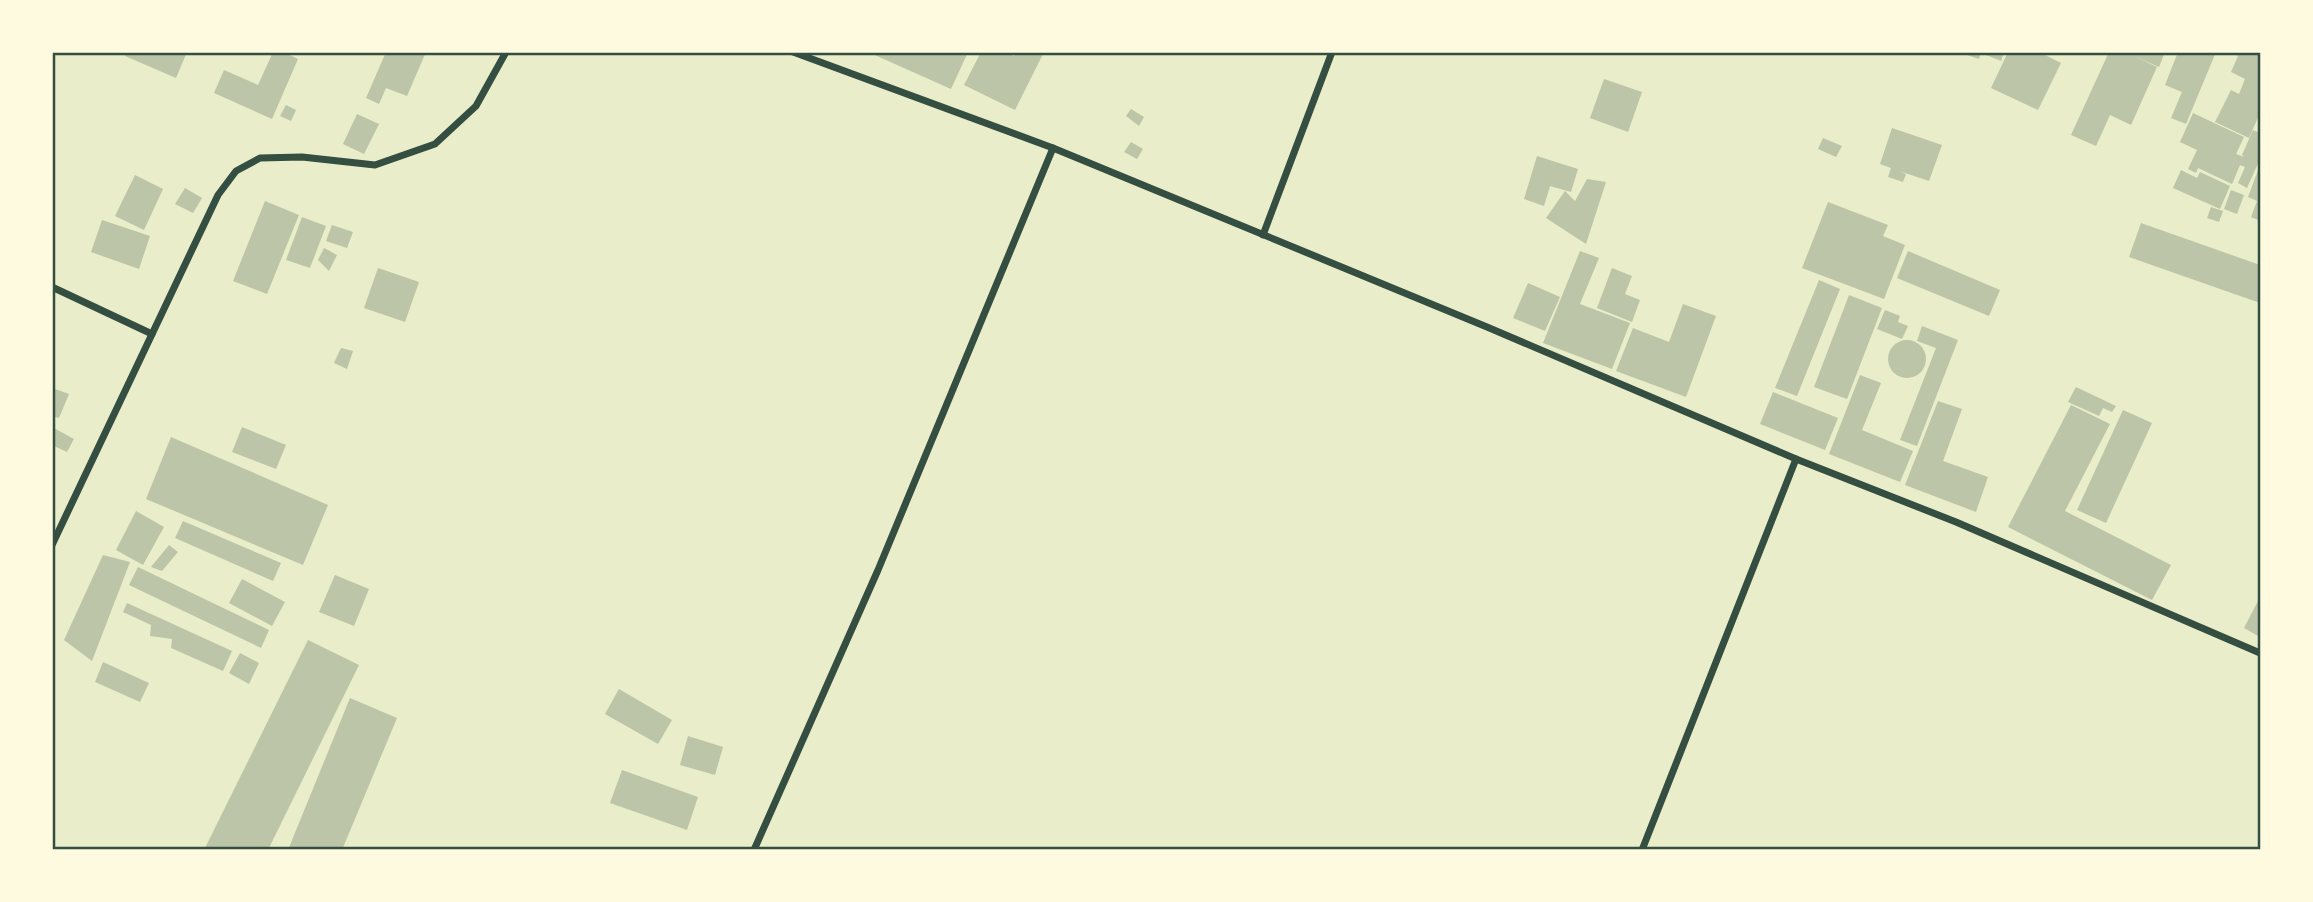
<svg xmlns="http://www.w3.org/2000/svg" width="2313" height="902" viewBox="0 0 2313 902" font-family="Spectral,serif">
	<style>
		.building { fill: #bcc5a7 }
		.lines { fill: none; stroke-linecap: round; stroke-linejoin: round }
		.minor { stroke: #344e41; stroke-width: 7 }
		.neatline { fill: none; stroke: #344e41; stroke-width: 2.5 }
	</style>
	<rect width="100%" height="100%" fill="#e9edc9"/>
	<!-- building -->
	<g class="building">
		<polygon points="127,52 187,52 176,78 125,56"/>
		<polygon points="273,52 284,52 298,59 272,119 214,93 224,70 258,85"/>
		<polygon points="386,52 426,52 407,96 386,88 379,104 366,98"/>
		<polygon points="868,52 968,52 951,89"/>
		<polygon points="981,52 1007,52 1014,56 1016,52 1044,52 1015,110 964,85"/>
		<polygon points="1981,52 2004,52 2001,61 1981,53 1979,59 1961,53"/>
		<polygon points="2008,52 2039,52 2061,63 2038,110 1991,88"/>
		<polygon points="2109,52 2165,52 2159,67 2134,56 2157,67 2131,125 2110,115 2096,146 2071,135"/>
		<polygon points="2178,52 2216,52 2186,124 2171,118 2182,92 2165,85"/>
		<polygon points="2231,52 2260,52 2260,113 2249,138 2215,122 2231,90 2239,94 2245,79 2231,72 2238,56"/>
		<polygon points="1604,79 1642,92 1628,132 1590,118"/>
		<polygon points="286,105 296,110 291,121 280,116"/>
		<polygon points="1131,109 1144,117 1139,126 1126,116"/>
		<polygon points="2193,113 2244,137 2236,154 2244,157 2242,155 2253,130 2260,133 2260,159 2247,188 2238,183 2245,167 2240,165 2232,184 2198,168 2196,173 2188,169 2197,150 2180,142"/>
		<polygon points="357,114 379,124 364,154 343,144"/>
		<polygon points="1892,128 1942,145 1929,181 1899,171 1906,174 1903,182 1888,177 1891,168 1880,164"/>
		<polygon points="1823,138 1842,146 1836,157 1818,149"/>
		<polygon points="1131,142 1143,149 1137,159 1124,152"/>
		<polygon points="1537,156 1578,169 1571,192 1550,186 1544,206 1524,199"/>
		<polygon points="2260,165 2260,221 2251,217 2257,201 2248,197"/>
		<polygon points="2181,170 2197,178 2200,172 2230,186 2220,209 2173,188"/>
		<polygon points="135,175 163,189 144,230 115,216"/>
		<polygon points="1587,179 1606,182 1586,244 1546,218 1565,191 1575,201"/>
		<polygon points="185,188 202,198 193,213 175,204"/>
		<polygon points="2231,190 2244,195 2237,214 2224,209"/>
		<polygon points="265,201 299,215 267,294 233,281"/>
		<polygon points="1828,202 1888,225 1883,236 1905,245 1884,299 1802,268"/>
		<polygon points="2211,207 2223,211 2219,222 2207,218"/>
		<polygon points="302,217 326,226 310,268 286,260"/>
		<polygon points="102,220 150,236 139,269 91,252"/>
		<polygon points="2141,223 2260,265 2260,303 2129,257"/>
		<polygon points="332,225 353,232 347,248 326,241"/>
		<polygon points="324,248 337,255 329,271 318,260"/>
		<polygon points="1580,251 1599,258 1580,304 1630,323 1612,369 1543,343"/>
		<polygon points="1908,251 2000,290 1989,316 1897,278"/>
		<polygon points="378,268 419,282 405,322 364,308"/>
		<polygon points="1612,268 1632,276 1625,294 1640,300 1632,322 1597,308"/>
		<polygon points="1819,280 1840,289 1797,396 1775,388"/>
		<polygon points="1528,283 1560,297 1545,331 1513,318"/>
		<polygon points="1849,295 1882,308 1847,399 1814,387"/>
		<polygon points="1683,304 1716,316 1686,397 1616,371 1633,328 1669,342"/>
		<polygon points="1885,310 1900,316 1898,322 1908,326 1902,339 1877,329"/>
		<polygon points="1922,326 1958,340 1917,446 1900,440 1936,348 1917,341"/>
		<circle cx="1907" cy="359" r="19"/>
		<polygon points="341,348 353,351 347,369 334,363"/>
		<polygon points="1860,375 1881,383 1862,430 1913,451 1900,482 1829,454"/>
		<polygon points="2076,387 2116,406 2112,412 2103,408 2099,416 2068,402"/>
		<polygon points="52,388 69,394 59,418 52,416"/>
		<polygon points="1773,392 1838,418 1825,450 1760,424"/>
		<polygon points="1938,401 1962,409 1943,461 1988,477 1976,512 1905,485"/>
		<polygon points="2071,405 2110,424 2065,511 2171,565 2152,600 2008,527"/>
		<polygon points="2123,410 2152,423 2106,523 2077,510"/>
		<polygon points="52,427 74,439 67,452 52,445"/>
		<polygon points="242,427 286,445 276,469 232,452"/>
		<polygon points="171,437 328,505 303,565 146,499"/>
		<polygon points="136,511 164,527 143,565 116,550"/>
		<polygon points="183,521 281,563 273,581 175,538"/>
		<polygon points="169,545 178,552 162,571 151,567"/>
		<polygon points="103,555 130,562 92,661 64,640"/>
		<polygon points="138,567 269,630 261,648 129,585"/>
		<polygon points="335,575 369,589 354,626 319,612"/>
		<polygon points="242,579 285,602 272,626 229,603"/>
		<polygon points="2260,597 2260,637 2244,628"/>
		<polygon points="127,603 232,651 223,671 171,648 172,639 150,636 151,625 123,612"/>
		<polygon points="308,640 359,665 268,850 204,850"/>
		<polygon points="240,653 259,663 249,684 229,673"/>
		<polygon points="103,662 149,683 140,702 95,682"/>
		<polygon points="619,689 672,720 658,744 605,714"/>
		<polygon points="350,698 397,718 342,850 288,850"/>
		<polygon points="688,736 723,747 715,775 680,765"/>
		<polygon points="622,770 698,797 687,830 610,803"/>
	</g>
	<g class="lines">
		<!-- minor -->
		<g class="minor">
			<polyline points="793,52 1053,148 1487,327 1796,459 1642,850"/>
			<polyline points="1263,235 1332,52"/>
			<polyline points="52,287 152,334"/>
			<polyline points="1796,459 1956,522 2260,653"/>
			<polyline points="52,545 218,195 236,171 260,158 302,157 375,165 435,144 476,106 506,52"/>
			<polyline points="754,850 878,570 1053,148"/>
		</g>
	</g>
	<!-- border -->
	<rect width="2313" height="902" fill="none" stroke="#fefae0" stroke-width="108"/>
	<rect x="54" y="54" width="2205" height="794" class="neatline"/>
</svg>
